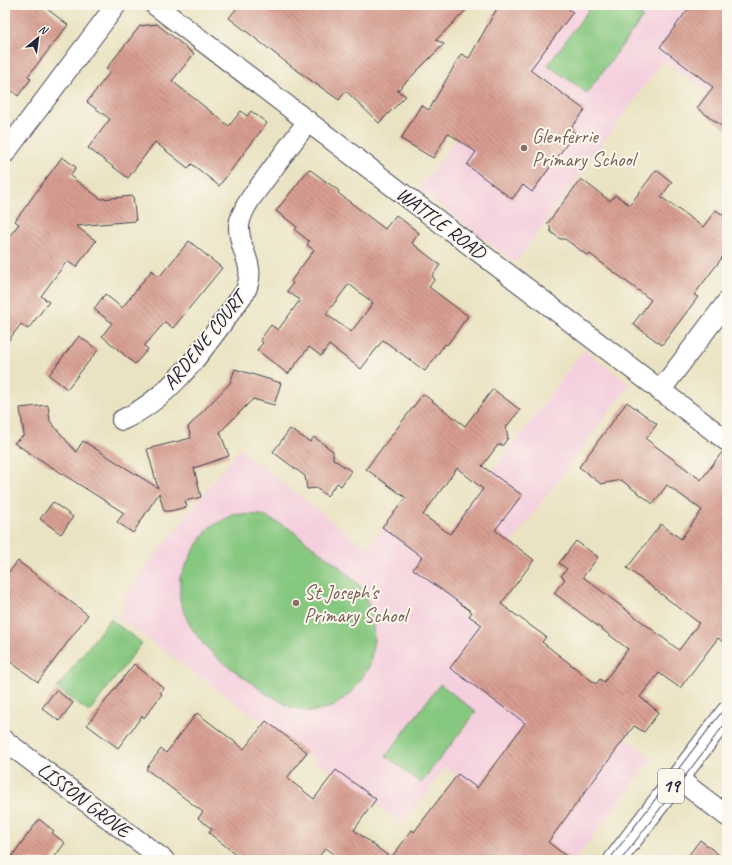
<svg xmlns="http://www.w3.org/2000/svg" width="732" height="865" viewBox="0 0 732 865" font-family="Caveat,sans-serif">
	<style>
		.built { fill: #f4cfdd }
		.pitch { fill: #87c880; stroke: #54755e }
		.building { fill: url(#building-back-hatch); fill-rule: evenodd }
		.lines { fill: none; stroke-linecap: round; stroke-linejoin: round }
		.minor-casing { stroke: #403f4f; stroke-width: 22 }
		.primary-casing { stroke: #403f4f; stroke-width: 24 }
		.minor { stroke: #fff; stroke-width: 20 }
		.primary { stroke: #fff; stroke-width: 22 }
		.tram { stroke: #22223b; stroke-width: 1 }
		.education-dot { fill: #8d6e63; stroke: #fbf7ec; stroke-width: 1.5 }
		.labels { text-anchor: middle; dominant-baseline: central; stroke-width: 4; stroke-linejoin: round; paint-order: stroke }
		.shield { fill: #fbf7ec; stroke: #636270; stroke-width: 1 }
		.shield-label { font-size: 19px; font-weight: bold; fill: #22223b }
		.education-label { font-size: 20px; fill: #785e54; stroke: #fbf7ec; text-anchor: start }
		.street-label { font-size: 20px; fill: #22223b; stroke: #fbf7ec }
	</style>
	<defs>
		<pattern id="building-back-hatch" width="6" height="6" patternUnits="userSpaceOnUse"><rect width="6" height="6" fill="#d89e91"/><path d="M-1 5l2 2M0 0l6 6M5-1l2 2" fill="none" stroke="#af8078"/></pattern>
	</defs>
	<rect width="100%" height="100%" fill="#fbf7ec"/>
	<filter id="ink" filterUnits="userSpaceOnUse"><feTurbulence type="fractalNoise" baseFrequency=".025" numOctaves="2"/><feDisplacementMap in="SourceGraphic" scale="8" xChannelSelector="R" yChannelSelector="G"/><feConvolveMatrix kernelMatrix="1 2 1 2 8 2 1 2 1" color-interpolation-filters="sRGB"/></filter>
	<filter id="wash" filterUnits="userSpaceOnUse"><feTurbulence type="fractalNoise" baseFrequency=".012" numOctaves="4" result="noise"/><feDisplacementMap in="SourceGraphic" scale="16" xChannelSelector="R" yChannelSelector="G"/><feGaussianBlur stdDeviation="0.9" result="paint"/><feColorMatrix in="noise" values="0 0 0 0 0 0 0 0 0 0 0 0 0 0 0 0 0 1.4 0 .05"/><feComposite in="paint" operator="in"/></filter>
	<g filter="url(#wash)">
		<rect width="100%" height="100%" fill="#eae3c3"/>
		<!-- built -->
		<g class="built">
			<polygon points="555,5 727,5 727,107 664,60 515,263 419,189"/>
			<polygon points="584,350 630,384 460,612 653,758 575,860 571,860 446,767 403,824 116,616 124,610 124,596 239,449 367,548 404,500 448,535 494,470"/>
		</g>
		<!-- pitch -->
		<g class="pitch">
			<polygon points="592,5 627,5 643,17 587,93 548,65"/>
			<polygon points="234,514 262,515 287,527 340,567 361,587 372,612 374,640 370,665 354,690 333,707 310,712 290,707 264,692 220,660 203,644 189,624 180,601 180,577 193,551 210,527"/>
			<polygon points="110,619 142,643 89,712 57,688"/>
			<polygon points="440,684 476,712 421,783 386,756"/>
		</g>
		<g id="blocks">
			<!-- building -->
			<g class="building">
				<polygon points="5,5 42,5 68,25 28,76 31,79 18,96 5,85"/>
				<polygon points="239,5 471,5 436,40 444,44 397,91 406,96 379,123 346,91 339,100 295,69 229,18"/>
				<polygon points="499,5 564,5 573,12 530,70 585,110 570,129 575,133 532,192 523,185 512,199 467,165 476,152 448,133 433,158 401,139 421,105 429,110 461,54 469,58"/>
				<polygon points="691,5 727,5 727,130 697,108 713,87 660,47"/>
				<polygon points="157,24 194,54 172,81 229,126 241,111 247,116 251,111 267,123 219,186 192,164 188,168 155,142 128,178 88,148 110,119 87,102 110,72 106,69 140,26"/>
				<polygon points="62,157 76,167 70,176 101,199 133,196 136,221 76,226 96,241 76,267 67,261 41,296 49,302 28,329 21,324 5,345 5,242 19,224 15,221"/>
				<path d="M 309,169 L 339,191 L 338,193 L 385,229 L 396,215 L 419,233 L 412,243 L 440,265 L 432,276 L 435,279 L 429,287 L 468,316 L 447,345 L 445,344 L 425,371 L 383,340 L 361,369 L 329,345 L 321,356 L 309,347 L 288,374 L 257,350 L 263,343 L 260,340 L 271,325 L 278,330 L 300,300 L 287,291 L 293,283 L 291,281 L 314,250 L 307,245 L 309,241 L 295,230 L 297,227 L 276,211 ZM 349,284 L 373,303 L 351,332 L 326,314 Z"/>
				<polygon points="656,170 672,182 661,197 703,227 716,210 727,218 727,251 694,295 698,297 662,345 633,324 651,300 590,254 588,256 565,239 560,239 551,232 550,227 547,224 581,179 610,201 615,195 630,205"/>
				<polygon points="189,241 222,268 173,328 165,322 144,346 148,349 135,364 102,336 112,323 94,309 105,294 122,308 152,270 159,277"/>
				<polygon points="79,336 98,350 67,389 49,375"/>
				<polygon points="235,369 281,383 274,405 253,399 220,432 229,456 194,468 201,497 185,501 187,507 170,511 164,511 159,493 133,533 117,522 124,513 14,443 24,435 20,408 48,405 50,421 76,452 83,441 158,488 147,449 191,438 188,427 230,383"/>
				<path d="M 493,389 L 520,410 L 506,427 L 508,438 L 503,445 L 498,445 L 482,466 L 522,495 L 495,530 L 534,560 L 501,604 L 546,637 L 542,642 L 596,684 L 600,679 L 604,682 L 628,649 L 554,593 L 565,579 L 561,576 L 567,569 L 559,563 L 576,541 L 598,557 L 583,577 L 679,650 L 699,623 L 627,568 L 661,524 L 681,539 L 702,510 L 667,485 L 653,504 L 621,480 L 601,484 L 579,467 L 627,402 L 657,424 L 646,439 L 701,480 L 723,451 L 727,452 L 727,645 L 718,638 L 680,688 L 659,673 L 640,697 L 659,712 L 644,732 L 634,726 L 548,842 L 571,860 L 342,860 L 326,848 L 316,860 L 243,860 L 209,833 L 212,829 L 198,818 L 203,812 L 146,769 L 161,749 L 166,753 L 197,713 L 244,749 L 266,721 L 307,752 L 287,778 L 314,799 L 336,770 L 376,799 L 354,830 L 391,858 L 412,830 L 414,832 L 458,774 L 477,788 L 525,723 L 450,668 L 482,625 L 469,616 L 472,612 L 413,569 L 422,557 L 382,527 L 406,498 L 366,469 L 423,394 L 465,426 ZM 457,468 L 483,489 L 450,534 L 423,515 Z"/>
				<polygon points="290,429 310,442 314,437 333,451 333,459 351,471 341,486 337,483 327,496 316,488 307,489 305,476 273,452"/>
				<polygon points="53,502 73,517 61,534 40,519"/>
				<polygon points="18,561 88,615 38,682 5,658 5,577"/>
				<polygon points="134,664 164,688 160,693 162,694 144,718 142,716 118,748 87,725"/>
				<polygon points="56,690 73,703 59,721 42,708"/>
				<polygon points="39,819 54,831 52,833 65,843 52,860 9,860"/>
				<polygon points="700,840 726,860 685,860"/>
			</g>
		</g>
	</g>
	<g filter="url(#ink)">
		<use href="#blocks" fill-opacity="0" stroke="#403f4f" stroke-width="1"/>
		<g class="lines">
			<!-- minor casing -->
			<g class="minor-casing">
				<g id="minor">
					<polyline points="155,5 727,441"/>
					<polyline points="5,153 116,5"/>
					<polyline points="660,391 727,302"/>
					<path d="M 122,420 C 177,395 210,338 245,292 C 258,264 238,252 239,226 C 240,216 245,207 251,198 L 308,121"/>
					<polyline points="5,741 164,860"/>
					<polyline points="677,778 727,816"/>
				</g>
			</g>
			<!-- primary casing -->
			<g class="primary-casing">
				<polyline id="primary" points="615,860 727,713"/>
			</g>
			<!-- minor -->
			<use href="#minor" class="minor"/>
			<!-- primary -->
			<use href="#primary" class="primary"/>
			<!-- tram -->
			<g class="tram">
				<polyline points="609,860 727,705"/>
				<polyline points="621,860 727,721"/>
			</g>
		</g>
	</g>
	<!-- markers -->
	<g class="education-dot">
		<circle cx="524" cy="148" r="4"/>
		<circle cx="296" cy="603" r="4"/>
	</g>
	<g class="labels">
		<!-- shield labels -->
		<rect class="shield" x="658" y="769" width="26" height="34" rx="3"/>
		<g class="shield-label">
			<text x="671" y="786">19</text>
		</g>
		<!-- education labels -->
		<g class="education-label">
			<text x="532" y="136">Glenferrie<tspan x="532" dy="23">Primary School</tspan></text>
			<text x="304" y="592">St Joseph's<tspan x="304" dy="23">Primary School</tspan></text>
		</g>
		<!-- street labels -->
		<g class="street-label">
			<text transform="translate(441 223) rotate(37)">WATTLE ROAD</text>
			<text transform="translate(204 341) rotate(-51)">ARDENE COURT</text>
			<text transform="translate(84 800) rotate(37)">LISSON GROVE</text>
		</g>
	</g>
	<!-- margin -->
	<rect width="732" height="865" fill="none" stroke="#fbf7ec" stroke-width="20"/>
	<!-- north arrow -->
	<g transform="translate(38 38) rotate(29)" stroke="#fbf7ec" stroke-width="3" paint-order="stroke">
	<path d="M0-3L7 15L0 10L-7 15Z" fill="#22223b"/>
	<text y="-6" font-size="11" font-weight="bold" text-anchor="middle" fill="#22223b">N</text>
	</g>
</svg>
